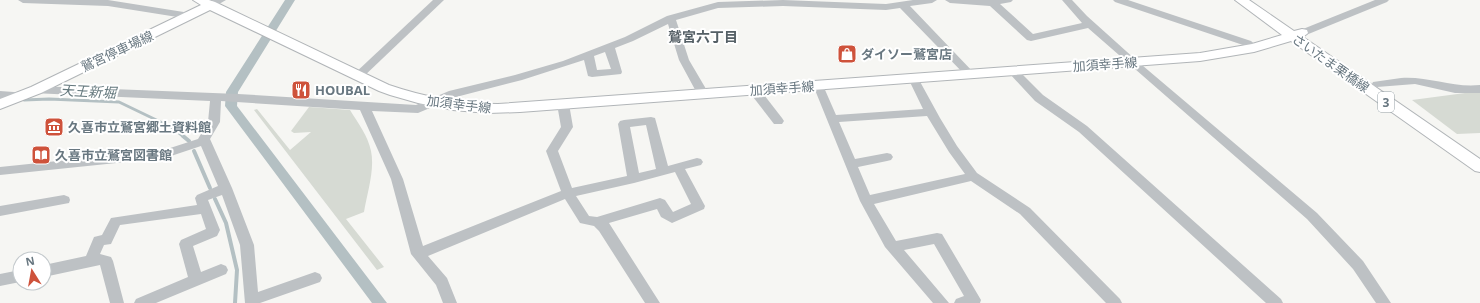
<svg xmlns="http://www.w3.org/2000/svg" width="1480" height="303" viewBox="0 0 1480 303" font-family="'Open Sans','Noto Sans JP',sans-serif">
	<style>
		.green { fill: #d6dad3 }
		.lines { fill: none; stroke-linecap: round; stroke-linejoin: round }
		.stream-far1 { stroke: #b4c0c3; stroke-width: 3 }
		.stream { stroke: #b4c0c3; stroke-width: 4 }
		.canal { fill: #b4c0c3; fill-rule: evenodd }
		.major-casing { stroke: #b1b5b8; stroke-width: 2 }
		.minor { fill: #bdc1c4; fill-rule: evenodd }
		.major { fill: #fff; fill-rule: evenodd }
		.labels { text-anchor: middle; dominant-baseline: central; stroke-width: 4; stroke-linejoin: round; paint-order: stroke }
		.shield { fill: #fff; stroke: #95a0a6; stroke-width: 1 }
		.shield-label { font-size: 12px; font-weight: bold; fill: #687780 }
		.street-label { font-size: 13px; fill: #687780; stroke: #fff }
		.poi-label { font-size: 13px; font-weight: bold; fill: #687780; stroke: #fff; text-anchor: start }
		.neighbourhood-label { font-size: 14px; font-weight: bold; fill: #556066; stroke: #fff }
		.water-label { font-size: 14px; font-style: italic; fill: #64787d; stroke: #fff }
	</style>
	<rect width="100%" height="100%" fill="#f6f6f3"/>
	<!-- green -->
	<g class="green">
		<polygon points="1480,91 1480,133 1457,134 1412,100"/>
		<path d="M 309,107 L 350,110 C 358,123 368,136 371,151 C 375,170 367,193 364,212 L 346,219 L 384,267 L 377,270 L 254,110 L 257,109 L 290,150 L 311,132 L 294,133 L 291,131 Z"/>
	</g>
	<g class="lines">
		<!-- stream-far1 -->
		<polyline class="stream-far1" points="24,100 49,99 119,102 173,128 184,137"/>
		<!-- stream -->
		<g class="stream">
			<polyline points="183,136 189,141"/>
			<polyline points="194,151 210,188"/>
			<polyline points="215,199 226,223 237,270 235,303"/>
		</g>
		<!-- canal -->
		<polygon class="canal" points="285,0 295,0 238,92 237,106 387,303 372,303 225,106 226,92"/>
		<!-- major casing -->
		<g class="major-casing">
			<path id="major" d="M 193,0 L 209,0 L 215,2 L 389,85 C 424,97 461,104 498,104 L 1200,53 L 1252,44 L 1282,35 L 1235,0 L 1249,0 L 1294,31 L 1302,29 L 1307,30 L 1308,33 L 1303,37 L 1480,159 L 1480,172 L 1475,171 L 1291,41 L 1254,52 L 1200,61 L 520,112 L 488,113 L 453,110 L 418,103 L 390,95 L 379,91 L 210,10 L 41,93 L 0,109 L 0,99 L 31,87 L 201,5 Z"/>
		</g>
		<!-- minor -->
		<g class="minor">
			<polygon points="18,0 108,0 190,13 195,16 190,19 108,6 23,3"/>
			<polygon points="213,0 226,0 214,7 208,7 206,5"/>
			<polygon points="433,0 444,0 361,79 353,79 352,77 353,75"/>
			<path d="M 783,0 L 886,4 L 913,0 L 937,0 L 932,3 L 910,6 L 975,74 L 970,77 L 966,76 L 900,8 L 886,10 L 783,6 L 718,8 L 676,20 L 689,60 L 709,94 L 707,97 L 699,97 L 679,60 L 668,24 L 633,41 L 615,48 L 622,72 L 621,74 L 592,77 L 588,76 L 584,60 L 522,80 L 456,97 L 418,113 L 372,111 L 403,179 L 423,246 L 561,191 L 546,151 L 561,127 L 557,104 L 559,101 L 567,101 L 569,104 L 573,127 L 558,151 L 572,188 L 627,176 L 618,124 L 620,121 L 624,120 L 651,117 L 655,118 L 668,166 L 697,158 L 701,159 L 703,162 L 701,165 L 685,169 L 705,206 L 704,209 L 672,223 L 661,217 L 657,209 L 609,223 L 660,303 L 645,303 L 599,231 L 594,226 L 580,223 L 565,199 L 428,256 L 447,278 L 457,303 L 443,303 L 436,285 L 411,254 L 391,179 L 360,110 L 221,101 L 220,122 L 210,139 L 232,188 L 254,245 L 258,292 L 315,272 L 320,274 L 322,278 L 320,282 L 260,303 L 245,303 L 240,245 L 222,195 L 208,200 L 220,230 L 217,236 L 193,246 L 201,272 L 221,264 L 226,266 L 228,270 L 226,274 L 156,303 L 134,303 L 136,299 L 188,277 L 179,244 L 181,240 L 206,229 L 201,214 L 120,225 L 111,244 L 104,245 L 100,254 L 111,257 L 113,261 L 124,303 L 110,303 L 100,265 L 44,277 L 44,265 L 86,256 L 94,237 L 102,235 L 111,218 L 197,205 L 195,198 L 197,195 L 218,186 L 201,146 L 165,158 L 0,175 L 0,167 L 164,150 L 198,139 L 208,122 L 210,101 L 32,93 L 30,90 L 32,87 L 36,86 L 238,94 L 416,105 L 449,91 L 515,75 L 563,61 L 625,37 L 667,16 L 718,2 ZM 605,52 L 611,69 L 597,70 L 594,56 ZM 646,125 L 656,169 L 639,173 L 630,127 ZM 675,172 L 691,204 L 673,212 L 665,200 L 660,198 L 597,217 L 589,216 L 576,196 L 634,183 Z"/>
			<polygon points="945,0 1013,0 1011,2 1000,4 1033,34 1082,23 1062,0 1072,0 1087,16 1136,60 1317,213 1363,261 1391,303 1376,303 1353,269 1307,219 1088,28 1031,41 1027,40 990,6 950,3"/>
			<polygon points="1113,0 1128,0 1251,41 1259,48 1254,51 1243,45 1115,2"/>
			<polygon points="1375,0 1389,0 1387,2 1306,35 1302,36 1297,33 1298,31"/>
			<polygon points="1013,68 1017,69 1043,95 1087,126 1281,299 1283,303 1266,303 1079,132 1035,101 1009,73 1008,71"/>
			<path d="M 913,75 L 917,76 L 918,78 L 940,118 L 957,146 L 977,173 L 1030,208 L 1120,299 L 1122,303 L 1106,303 L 1020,214 L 971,181 L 874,204 L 896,241 L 937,233 L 942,234 L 981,300 L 980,303 L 954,303 L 956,299 L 964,296 L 934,244 L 904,250 L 949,303 L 933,303 L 885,247 L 860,201 L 813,85 L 814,83 L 822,83 L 836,115 L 923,109 L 908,78 L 909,76 ZM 927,116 L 949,152 L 965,174 L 870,195 L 858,167 L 887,161 L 891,160 L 893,157 L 891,154 L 887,153 L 855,159 L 839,122 Z"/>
			<path d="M 1401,78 C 1428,76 1453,88 1480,85 L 1480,93 L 1455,93 L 1415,84 L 1377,87 L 1373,86 L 1372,84 L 1373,82 Z"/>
			<polygon points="754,86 758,87 782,118 784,121 782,124 774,124 750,93 748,90 750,87"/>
			<polygon points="0,91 27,93 29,96 27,99 0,99"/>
			<polygon points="64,195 69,197 70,200 69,203 0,216 0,206"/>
			<polygon points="20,270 20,282 0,286 0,274"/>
		</g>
		<!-- major -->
		<use href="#major" class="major"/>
	</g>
	<!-- icons -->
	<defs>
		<g id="shop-square" transform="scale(1)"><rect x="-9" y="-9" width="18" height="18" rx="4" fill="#ce523b" stroke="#fff"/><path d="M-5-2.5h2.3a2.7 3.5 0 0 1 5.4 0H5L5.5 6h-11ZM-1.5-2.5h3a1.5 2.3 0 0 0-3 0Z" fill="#fff"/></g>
		<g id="restaurant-square" transform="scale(1)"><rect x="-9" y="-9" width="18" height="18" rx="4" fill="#ce523b" stroke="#fff"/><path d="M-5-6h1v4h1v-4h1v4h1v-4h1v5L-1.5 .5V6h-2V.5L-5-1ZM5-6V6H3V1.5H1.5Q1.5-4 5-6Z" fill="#fff"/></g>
		<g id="museum-square" transform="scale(1)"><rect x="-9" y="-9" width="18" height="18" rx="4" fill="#ce523b" stroke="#fff"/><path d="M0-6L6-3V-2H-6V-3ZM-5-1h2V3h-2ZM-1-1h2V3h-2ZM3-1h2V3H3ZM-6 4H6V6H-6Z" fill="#fff"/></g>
		<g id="library-square" transform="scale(1)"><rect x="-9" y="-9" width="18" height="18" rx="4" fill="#ce523b" stroke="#fff"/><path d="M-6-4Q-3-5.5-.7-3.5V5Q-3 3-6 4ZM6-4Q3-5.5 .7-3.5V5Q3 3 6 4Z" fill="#fff"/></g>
	</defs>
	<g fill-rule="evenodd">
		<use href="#shop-square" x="847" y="54"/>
		<use href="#restaurant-square" x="301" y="90"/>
		<use href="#museum-square" x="54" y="127"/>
		<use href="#library-square" x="41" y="155"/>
	</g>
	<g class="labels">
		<!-- shield labels -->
		<rect class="shield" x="1378" y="92" width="16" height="20" rx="3"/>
		<g class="shield-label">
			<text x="1386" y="102">3</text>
		</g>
		<!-- street labels -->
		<g class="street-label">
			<text transform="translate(117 51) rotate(-25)">鷲宮停車場線</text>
			<text transform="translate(1331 63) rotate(35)">さいたま栗橋線</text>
			<text transform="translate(1105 64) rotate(-4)">加須幸手線</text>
			<text transform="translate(782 88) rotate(-4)">加須幸手線</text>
			<text transform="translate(459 104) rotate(7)">加須幸手線</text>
		</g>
		<!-- poi labels -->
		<g class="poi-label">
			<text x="861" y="54">ダイソー鷲宮店</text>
			<text x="315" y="90">HOUBAL</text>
			<text x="68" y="127">久喜市立鷲宮郷土資料館</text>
			<text x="55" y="155">久喜市立鷲宮図書館</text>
		</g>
		<!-- neighbourhood labels -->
		<g class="neighbourhood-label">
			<text x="703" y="36">鷲宮六丁目</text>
		</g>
		<!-- water labels -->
		<g class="water-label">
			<text transform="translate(88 91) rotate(3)">天王新堀</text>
		</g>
	</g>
	<!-- north arrow -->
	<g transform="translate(32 271) rotate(349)"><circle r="19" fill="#ffffff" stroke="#c3c9cc"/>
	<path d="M0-3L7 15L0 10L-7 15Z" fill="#ce523b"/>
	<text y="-6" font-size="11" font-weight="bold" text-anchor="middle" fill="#687780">N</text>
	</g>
</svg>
